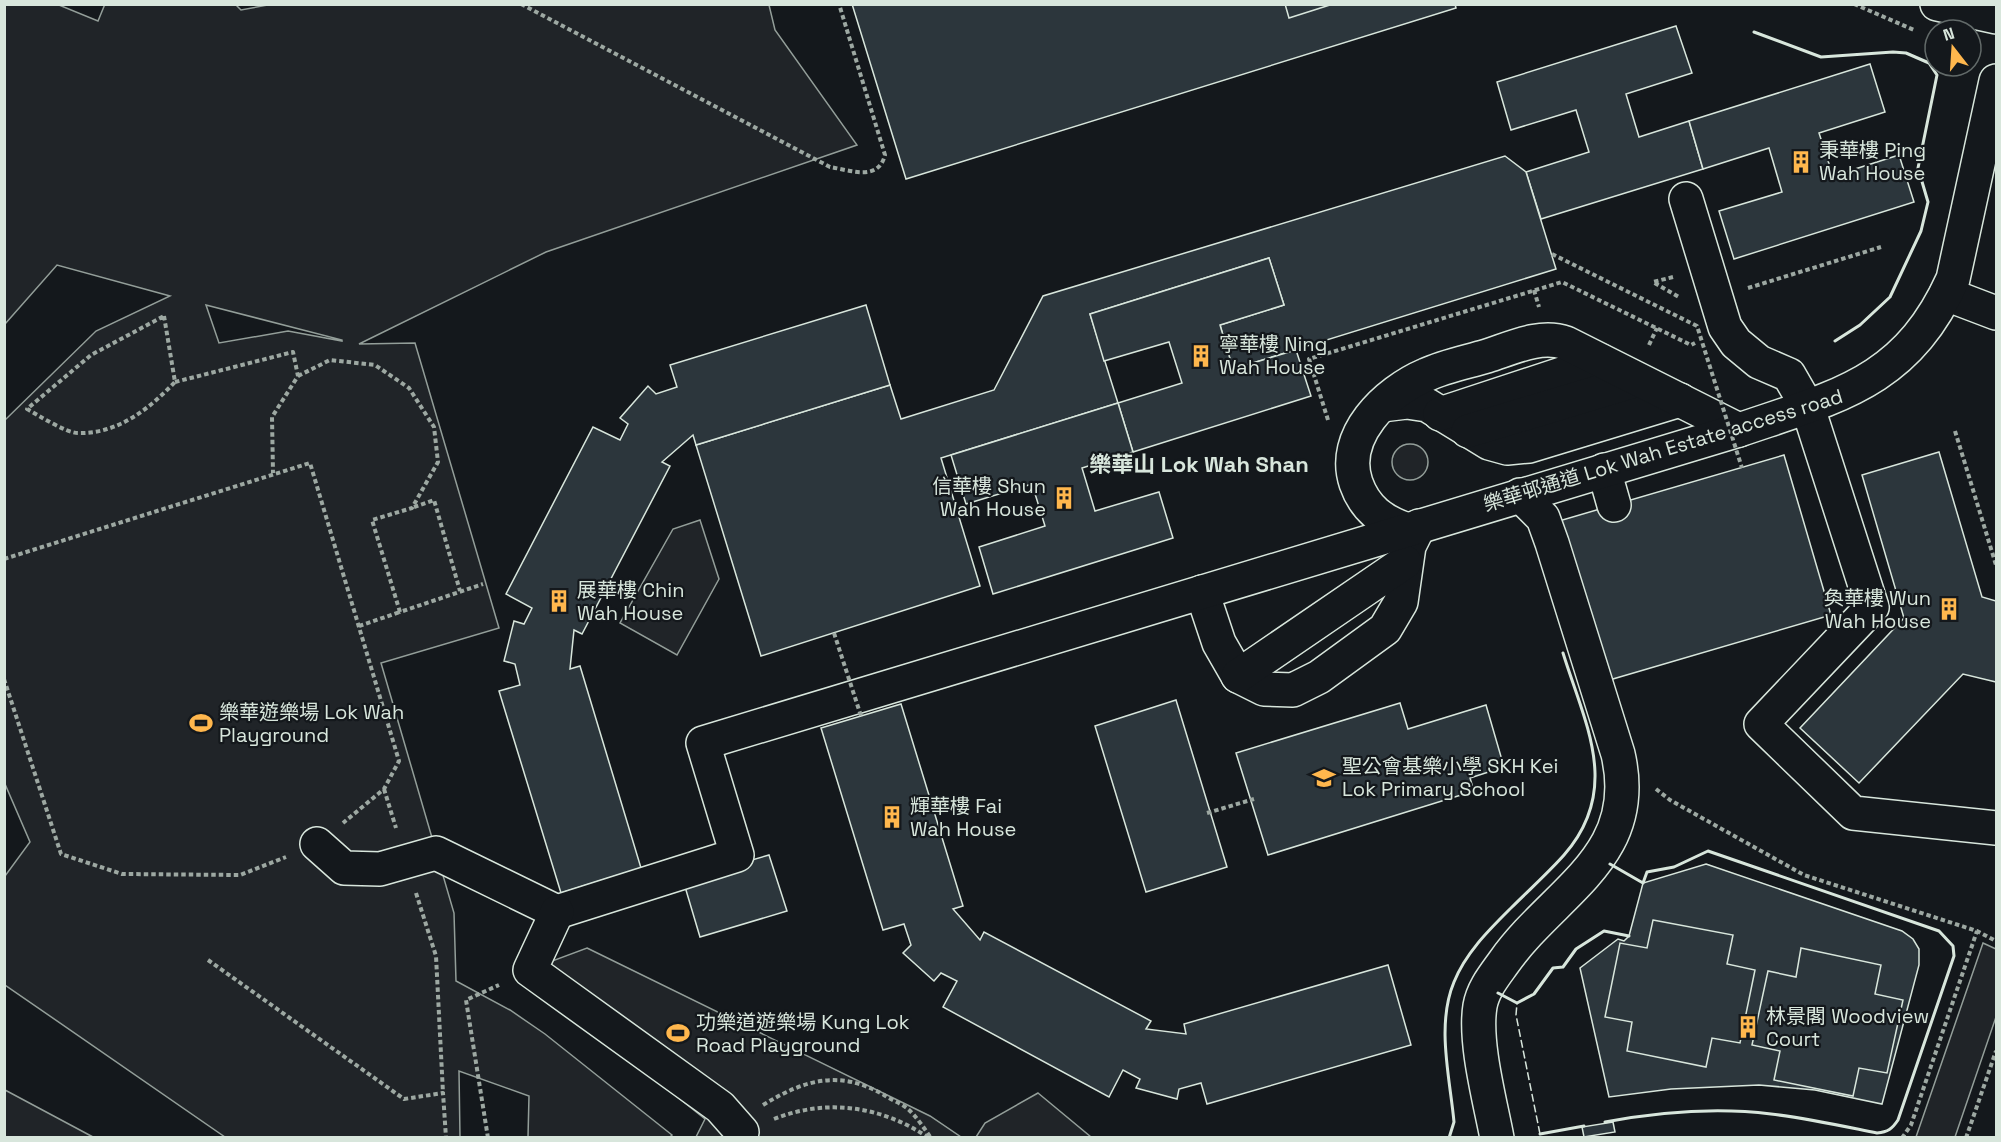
<svg xmlns="http://www.w3.org/2000/svg" width="2001" height="1142" viewBox="0 0 2001 1142" font-family="'Space Grotesk','Noto Sans TC',sans-serif">
	<style>
		.green { fill: #202428; stroke: #939e99; stroke-width: 1.5; fill-rule: evenodd }
		.building { fill: #2c363c; stroke: #d8e6dc; stroke-width: 1.5 }
		.lines { fill: none; stroke-linecap: round; stroke-linejoin: round }
		.minor-casing { stroke: #d8e6dc; stroke-width: 36 }
		.major-casing { stroke: #d8e6dc; stroke-width: 36 }
		.path { stroke: #9da8a2; stroke-width: 4; stroke-dasharray: 4.5 3; stroke-linecap: butt }
		.minor { stroke: #14181c; stroke-width: 33 }
		.major { stroke: #14181c; stroke-width: 33 }
		.path-bridge { stroke: #9da8a2; stroke-width: 4; stroke-dasharray: 4.5 3; stroke-linecap: butt }
		.fence { stroke: #d8e6dc; stroke-width: 1.5; stroke-dasharray: 8 3; stroke-linecap: butt }
		.wall { stroke: #d8e6dc; stroke-width: 3 }
		.labels { text-anchor: middle; dominant-baseline: central; stroke-width: 4.5; stroke-linejoin: round; paint-order: stroke }
		.poi-label { font-size: 20px; fill: #d8e6dc; stroke: #14181c; text-anchor: start }
		.street-label { font-size: 20px; fill: #d8e6dc; stroke: #14181c }
		.quarter-label { font-size: 22px; font-weight: bold; fill: #d8e6dc; stroke: #14181c }
	</style>
	<rect width="100%" height="100%" fill="#14181c"/>
	<!-- green -->
	<g class="green">
		<path d="M 105,4 L 235,4 L 241,10 L 273,4 L 769,5 L 775,30 L 857,145 L 546,252 L 359,344 L 415,343 L 499,628 L 381,663 L 454,913 L 456,981 L 510,1010 L 545,1034 L 672,1135 L 670,1137 L 528,1137 L 529,1096 L 459,1071 L 460,1137 L 225,1137 L 5,985 L 5,876 L 30,842 L 5,784 L 5,420 L 96,331 L 170,296 L 57,265 L 5,324 L 5,5 L 59,5 L 98,21 ZM 206,305 L 342,340 L 342,341 L 288,331 L 219,343 Z"/>
		<circle cx="1410" cy="462" r="18"/>
		<polygon points="700,520 719,579 677,655 620,623 673,529"/>
		<polygon points="1983,943 1996,949 1996,1017 1955,1137 1916,1137"/>
		<polygon points="587,948 930,1116 961,1137 696,1137 705,1119 532,981 544,964"/>
		<polygon points="5,1090 93,1137 5,1137"/>
		<polygon points="1038,1093 1091,1137 976,1137 985,1123"/>
	</g>
	<!-- building -->
	<g class="building">
		<polygon points="852,4 1455,4 1456,8 906,179"/>
		<polygon points="1285,4 1333,4 1289,18"/>
		<polygon points="1676,26 1692,73 1626,94 1639,137 1689,121 1703,169 1541,219 1526,172 1589,152 1576,110 1511,130 1497,82"/>
		<polygon points="1870,64 1885,112 1819,133 1833,176 1899,155 1914,202 1734,259 1719,211 1782,192 1769,148 1703,169 1689,121"/>
		<polygon points="1505,156 1526,172 1556,269 1233,369 1220,325 1284,305 1269,258 1090,314 1118,403 941,458 980,586 761,656 696,445 890,385 901,419 994,390 1043,296"/>
		<polygon points="1269,258 1284,305 1220,325 1233,369 1296,350 1311,396 1133,452 1118,403 1182,383 1169,342 1104,361 1090,314"/>
		<polygon points="866,305 890,385 696,445 693,435 662,462 670,466 582,634 574,630 570,669 580,666 641,868 561,893 499,691 520,685 515,664 504,661 514,621 524,624 532,608 506,594 593,427 620,440 628,424 620,418 648,386 656,394 677,387 670,365"/>
		<polygon points="1118,403 1133,452 1082,468 1095,511 1159,492 1173,538 993,594 979,547 1045,526 1032,484 966,504 951,455"/>
		<polygon points="1939,452 1982,597 1996,601 1996,682 1963,674 1859,783 1800,728 1904,618 1862,475"/>
		<polygon points="1784,455 1831,615 1606,681 1559,521"/>
		<polygon points="1176,700 1227,867 1146,892 1095,726"/>
		<polygon points="1400,703 1408,729 1486,705 1504,767 1470,778 1474,791 1268,855 1236,753"/>
		<polygon points="901,704 963,906 953,909 980,940 984,932 1151,1021 1146,1029 1186,1034 1184,1024 1388,965 1411,1045 1207,1104 1201,1083 1179,1089 1177,1099 1136,1088 1140,1079 1123,1070 1109,1097 943,1007 957,981 941,973 934,981 903,953 911,945 904,924 883,930 821,728"/>
		<polygon points="769,855 787,911 700,937 683,880"/>
		<polygon points="1706,864 1902,931 1913,939 1919,949 1919,965 1882,1104 1815,1090 1759,1085 1671,1089 1609,1097 1580,968 1618,939 1624,941 1629,936 1643,883"/>
		<polygon points="1653,920 1733,935 1727,964 1755,970 1740,1043 1712,1038 1706,1067 1627,1051 1632,1022 1605,1017 1620,943 1647,948"/>
		<polygon points="1801,948 1881,965 1875,994 1903,1000 1887,1073 1859,1068 1853,1096 1774,1080 1780,1051 1752,1045 1768,971 1796,977"/>
		<polygon points="1613,1122 1615,1132 1584,1137 1582,1127"/>
	</g>
	<g class="lines">
		<!-- minor casing -->
		<g class="minor-casing">
			<g id="minor">
				<polyline points="1686,199 1725,327 1736,343 1759,362 1789,375 1808,408 1872,607 1761,724 1853,813 1996,828"/>
				<polyline points="1946,294 1996,313"/>
				<polyline points="1382,405 1407,402 1427,405 1489,443 1507,448 1529,446 1680,400"/>
				<polyline points="1440,414 1601,361"/>
				<polyline points="1468,431 1638,380"/>
				<polyline points="1604,470 1614,505"/>
				<path d="M 1408,530 C 1383,522 1365,509 1356,483 C 1340,436 1386,392 1426,375 C 1445,366 1467,362 1487,356 C 1512,348 1540,334 1566,343 L 1739,430"/>
				<polyline points="1202,592 1219,643 1238,676 1264,689 1293,690 1319,677 1385,629 1401,602 1409,546 1419,526"/>
				<polyline points="1238,676 1405,562"/>
				<path d="M 317,844 L 344,868 L 380,869 L 436,853 L 557,912 L 737,855 L 703,743 L 1739,430 C 1838,396 1906,383 1953,279 L 1996,81"/>
				<polyline points="557,912 530,970 720,1107 742,1132"/>
				<path d="M 1497,1138 C 1490,1101 1474,1042 1480,1006 C 1483,989 1494,976 1504,962 C 1554,891 1642,857 1618,754 L 1552,543 L 1543,518 L 1520,495"/>
			</g>
		</g>
		<!-- major casing -->
		<g class="major-casing">
			<polyline id="major" points="1937,4 1996,17"/>
		</g>
		<!-- path -->
		<g class="path">
			<path d="M 521,4 L 830,167 C 850,170 878,182 885,155 L 839,4"/>
			<polyline points="1854,4 1914,30"/>
			<polyline points="1673,277 1653,282 1679,297"/>
			<polyline points="1748,288 1881,247"/>
			<polyline points="1534,290 1539,307"/>
			<path d="M 164,316 L 175,382 C 149,409 118,434 78,433 C 66,433 38,415 27,409 L 91,355 Z"/>
			<polyline points="1649,345 1657,328"/>
			<polyline points="298,376 330,360 375,365 409,388 434,427 438,462 412,508 372,520 400,612 483,584"/>
			<polyline points="175,382 293,352 298,376 272,417 273,473"/>
			<polyline points="1328,420 1309,359 1562,282 1691,345 1695,343"/>
			<polyline points="1955,431 1996,565"/>
			<polyline points="414,507 434,500 460,591"/>
			<polyline points="4,559 310,463 399,761 384,789 343,823"/>
			<polyline points="359,626 400,612"/>
			<polyline points="4,679 61,854 122,874 240,875 286,857"/>
			<polyline points="384,789 396,828"/>
			<polyline points="1656,789 1670,800 1804,875 1977,931 1996,941"/>
			<polyline points="1207,813 1254,799"/>
			<polyline points="416,893 436,956 443,1093"/>
			<polyline points="208,960 404,1099 443,1093 446,1138"/>
			<path d="M 763,1105 C 804,1080 839,1069 884,1095 C 891,1100 901,1103 908,1109 C 916,1116 924,1128 931,1138"/>
			<path d="M 774,1119 C 827,1098 882,1106 929,1138"/>
			<polyline points="488,1138 466,1000 499,985"/>
			<polyline points="1902,1138 1911,1125 1977,931"/>
			<polyline points="1966,1138 1996,1051"/>
		</g>
		<!-- minor -->
		<use href="#minor" class="minor"/>
		<!-- major -->
		<use href="#major" class="major"/>
		<!-- path-bridge -->
		<g class="path-bridge">
			<polyline points="1552,254 1697,326 1742,468"/>
			<polyline points="834,633 861,716"/>
		</g>
		<!-- fence -->
		<polyline class="fence" points="1540,1134 1516,1015 1517,1003 1534,994 1553,968 1563,967 1576,949 1604,931 1629,936"/>
		<!-- wall -->
		<g class="wall">
			<polyline points="1754,32 1821,57 1893,52 1906,53 1929,63 1937,75 1918,168 1928,202 1921,231 1890,297 1860,325 1835,341"/>
			<polyline points="1498,993 1517,1003 1534,994 1553,968 1563,967 1576,949 1604,931 1629,936"/>
			<path d="M 1605,1122 C 1659,1112 1716,1107 1771,1114 C 1806,1118 1842,1126 1877,1133 C 1888,1132 1892,1129 1898,1120 L 1954,956 L 1953,946 L 1939,931 L 1708,851 L 1674,867 L 1647,872 L 1643,883 L 1610,864"/>
			<polyline points="1540,1134 1584,1126"/>
			<path d="M 1449,1138 L 1454,1122 C 1450,1078 1436,1025 1454,982 C 1466,952 1490,929 1512,907 C 1530,889 1548,873 1564,855 C 1622,789 1585,724 1563,653"/>
		</g>
	</g>
	<!-- icons -->
	<defs>
		<g id="building-bare" transform="scale(1.8)"><path d="M-4-6H4V6H1V3H-1V6H-4ZM-2.5-4.3h1.7v1.8h-1.7ZM.8-4.3h1.7v1.8H.8ZM-2.5-1h1.7V.8h-1.7ZM.8-1h1.7V.8H.8Z" fill="#ffb74d" stroke="#14181c" stroke-width="2.5" paint-order="stroke"/></g>
		<g id="stadium-bare" transform="scale(1.8)"><path d="M0-5a6.5 5 0 1 0 0 10a6.5 5 0 1 0 0-10ZM-3.5-1.8h7v3.6h-7Z" fill="#ffb74d" stroke="#14181c" stroke-width="2.5" paint-order="stroke"/></g>
		<g id="school-bare" transform="scale(1.8)"><path d="M0-5L7-2L0 1L-7-2ZM-4 1L0 2.5L4 1V4Q0 6-4 4Z" fill="#ffb74d" stroke="#14181c" stroke-width="2.5" paint-order="stroke"/></g>
	</defs>
	<g fill-rule="evenodd">
		<use href="#building-bare" x="1801" y="162"/>
		<use href="#building-bare" x="1201" y="356"/>
		<use href="#building-bare" x="1064" y="498"/>
		<use href="#building-bare" x="559" y="601"/>
		<use href="#building-bare" x="1949" y="609"/>
		<use href="#stadium-bare" x="201" y="723"/>
		<use href="#school-bare" x="1324" y="778"/>
		<use href="#building-bare" x="892" y="817"/>
		<use href="#building-bare" x="1748" y="1027"/>
		<use href="#stadium-bare" x="678" y="1033"/>
	</g>
	<g class="labels">
		<!-- poi labels -->
		<g class="poi-label">
			<text x="1819" y="150">秉華樓 Ping<tspan x="1819" dy="23">Wah House</tspan></text>
			<text x="1219" y="344">寧華樓 Ning<tspan x="1219" dy="23">Wah House</tspan></text>
			<text x="1046" y="486" text-anchor="end">信華樓 Shun<tspan x="1046" dy="23">Wah House</tspan></text>
			<text x="577" y="590">展華樓 Chin<tspan x="577" dy="23">Wah House</tspan></text>
			<text x="1931" y="598" text-anchor="end">奐華樓 Wun<tspan x="1931" dy="23">Wah House</tspan></text>
			<text x="219" y="712">樂華遊樂場 Lok Wah<tspan x="219" dy="23">Playground</tspan></text>
			<text x="1342" y="766">聖公會基樂小學 SKH Kei<tspan x="1342" dy="23">Lok Primary School</tspan></text>
			<text x="910" y="806">輝華樓 Fai<tspan x="910" dy="23">Wah House</tspan></text>
			<text x="1766" y="1016">林景閣 Woodview<tspan x="1766" dy="23">Court</tspan></text>
			<text x="696" y="1022">功樂道遊樂場 Kung Lok<tspan x="696" dy="23">Road Playground</tspan></text>
		</g>
		<!-- street labels -->
		<g class="street-label">
			<text transform="translate(1663 450) rotate(-17)">樂華邨通道 Lok Wah Estate access road</text>
		</g>
		<!-- quarter labels -->
		<g class="quarter-label">
			<text x="1199" y="464">樂華山 Lok Wah Shan</text>
		</g>
	</g>
	<!-- border -->
	<rect width="2001" height="1142" fill="none" stroke="#d8e6dc" stroke-width="12"/>
	<!-- north arrow -->
	<g transform="translate(1953 48) rotate(343)"><circle r="28" fill="#14181c" stroke="#626a69" stroke-width="1.5"/>
	<path d="M0-4.5L10 22L0 15L-10 22Z" fill="#ffb74d"/>
	<text y="-9" font-size="16" font-weight="bold" text-anchor="middle" fill="#d8e6dc">N</text>
	</g>
</svg>
